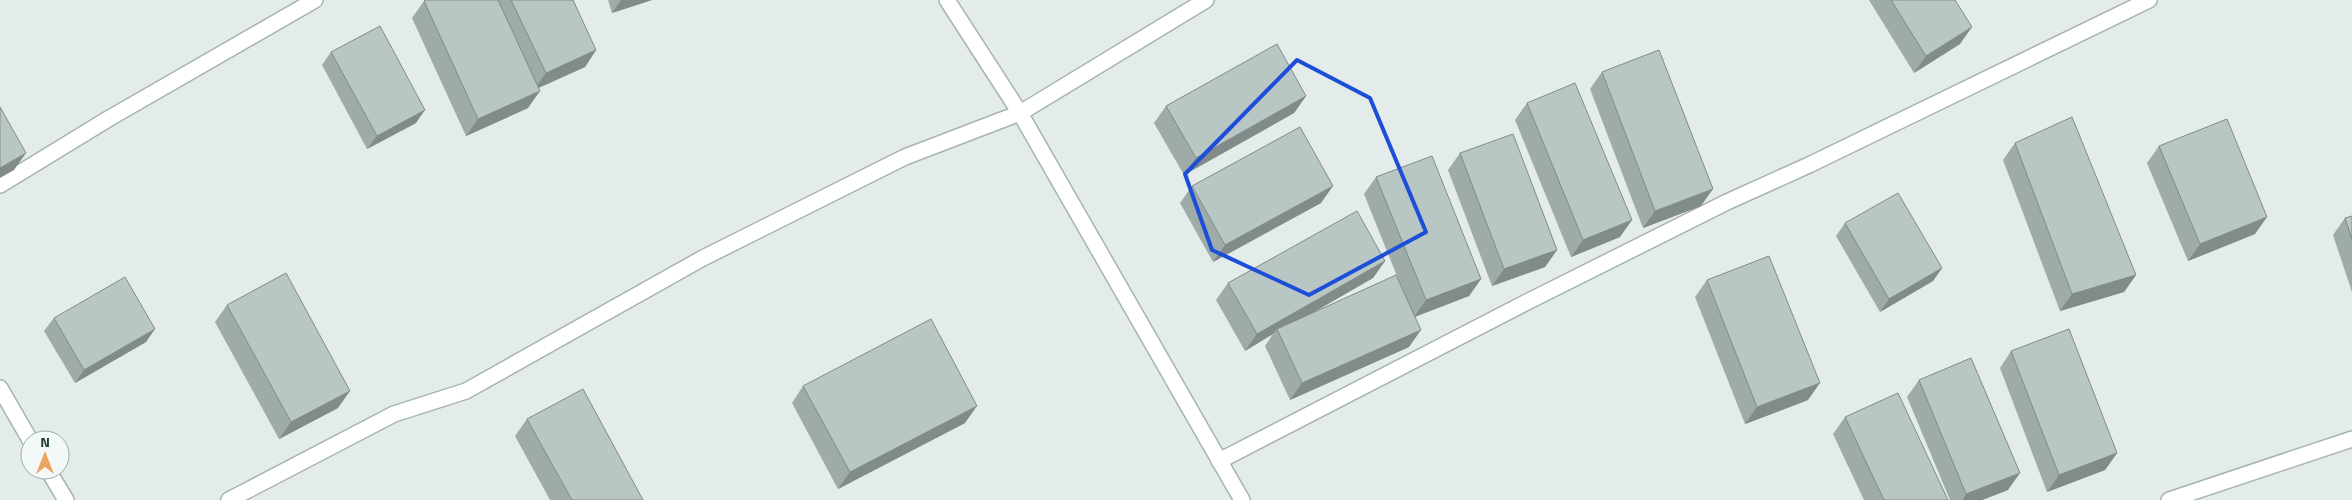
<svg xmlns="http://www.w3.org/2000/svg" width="2352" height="500" viewBox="0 0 2352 500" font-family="'Titillium Web',sans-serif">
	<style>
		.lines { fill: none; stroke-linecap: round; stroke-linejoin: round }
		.street-casing { stroke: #a6b4b2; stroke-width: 18 }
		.street { stroke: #fff; stroke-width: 15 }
		.wall { fill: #9eaba9 }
		.shaded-wall { fill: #818b89 }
		.building { fill: #b8c7c4; stroke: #818b89 }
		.marked { fill: none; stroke: #1d4ed8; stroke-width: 4; stroke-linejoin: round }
	</style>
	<rect width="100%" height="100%" fill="#e3ecea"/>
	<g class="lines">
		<!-- street casing -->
		<g class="street-casing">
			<g id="street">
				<polyline points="947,0 1020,113 1242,500"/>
				<polyline points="0,185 108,119 315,0"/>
				<polyline points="0,388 30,440"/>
				<polyline points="1219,461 1527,302 1727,202 1809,165 2149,0"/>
				<polyline points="48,470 66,500"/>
				<polyline points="229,500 394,414 466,391 703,258 905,157 1020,113 1206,0"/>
				<polyline points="2169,500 2352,439"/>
			</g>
		</g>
		<!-- street -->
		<use href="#street" class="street"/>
	</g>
	<!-- wall -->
	<g class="wall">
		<polygon points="425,0 573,0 596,50 585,67 538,88 528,108 466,136 412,18 424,1"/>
		<polygon points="608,0 652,0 612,13"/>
		<polygon points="1869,0 1955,0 1960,44 1914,73"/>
		<polygon points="331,52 416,123 367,149 322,65"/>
		<polygon points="1602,72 1701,206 1643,228 1590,89"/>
		<polygon points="1306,96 1294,113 1184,175 1154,123 1166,106"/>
		<polygon points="1527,103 1620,237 1571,257 1515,120"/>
		<polygon points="2015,143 2136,275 2124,292 2060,311 2003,160"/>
		<polygon points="2159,146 2255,234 2188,261 2147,163"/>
		<polygon points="1460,153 1557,250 1545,267 1492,286 1448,170"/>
		<polygon points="1376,177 1481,279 1469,296 1415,317 1409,347 1290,400 1265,346 1273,334 1245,351 1216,300 1228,283 1385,261 1373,278 1309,315 1401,286 1364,194"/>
		<polygon points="1192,186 1321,203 1213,262 1180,203"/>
		<polygon points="2352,216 2352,292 2333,235 2345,218"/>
		<polygon points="1845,223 1942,268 1933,281 1880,312 1836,236"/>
		<polygon points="1707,280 1808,400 1745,424 1695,297"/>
		<polygon points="227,305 338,408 279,439 215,322"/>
		<polygon points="54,318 146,342 75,383 44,331"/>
		<polygon points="2011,351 2117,453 2105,470 2047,492 2000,368"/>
		<polygon points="1919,380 2008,490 1982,500 1950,500 1907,397"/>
		<polygon points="803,386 965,423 838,489 792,403"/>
		<polygon points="1845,417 1948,500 1864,500 1833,434"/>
		<polygon points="527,419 643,500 550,500 515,436"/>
	</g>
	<!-- shaded-wall -->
	<g class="shaded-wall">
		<polygon points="621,0 652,0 612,13"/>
		<polygon points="1972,27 1960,44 1914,73 1926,56"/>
		<polygon points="596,50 585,67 534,90 546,73"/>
		<polygon points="540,91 528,108 466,136 478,119"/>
		<polygon points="1306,96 1294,113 1184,175 1196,158"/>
		<polygon points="425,110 416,123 367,149 377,136"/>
		<polygon points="26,153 14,170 0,178 0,168"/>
		<polygon points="1333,186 1321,203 1213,262 1225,245"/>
		<polygon points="1713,189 1701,206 1643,228 1655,211"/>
		<polygon points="2267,217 2255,234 2188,261 2200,244"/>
		<polygon points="1632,220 1620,237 1571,257 1583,240"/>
		<polygon points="1557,250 1545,267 1492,286 1504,269"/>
		<polygon points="1385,261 1373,278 1279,332 1277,329 1273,334 1245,351 1257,334"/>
		<polygon points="1942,268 1933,281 1880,312 1889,299"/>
		<polygon points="2136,275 2124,292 2060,311 2072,294"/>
		<polygon points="1481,279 1469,296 1414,317 1426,300"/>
		<polygon points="155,329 146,342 75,383 84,370"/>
		<polygon points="1421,330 1409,347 1290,400 1302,383"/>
		<polygon points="1820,383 1808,400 1745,424 1757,407"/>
		<polygon points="350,391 338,408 279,439 291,422"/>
		<polygon points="977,406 965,423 838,489 850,472"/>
		<polygon points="2117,453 2105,470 2047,492 2059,475"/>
		<polygon points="2020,473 2008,490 1982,500 1963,500 1966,494"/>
	</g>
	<!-- building -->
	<g class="building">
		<polygon points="425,0 498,0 540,91 478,119 424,1"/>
		<polygon points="511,0 573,0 596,50 546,73"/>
		<polygon points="1891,0 1955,0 1972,27 1926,56"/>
		<polygon points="380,26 425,110 377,136 331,52"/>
		<polygon points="1277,44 1306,96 1196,158 1166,106"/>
		<polygon points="1659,50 1713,189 1655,211 1602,72"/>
		<polygon points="1575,83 1632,220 1583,240 1527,103"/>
		<polygon points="0,107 26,153 0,168"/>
		<polygon points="2072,117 2136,275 2072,294 2015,143"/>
		<polygon points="2227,119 2267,217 2200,244 2159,146"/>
		<polygon points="1300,127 1333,186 1225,245 1192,186"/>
		<polygon points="1513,134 1557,250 1504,269 1460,153"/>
		<polygon points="1432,156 1481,279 1426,300 1376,177"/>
		<polygon points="1898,193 1942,268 1889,299 1845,223"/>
		<polygon points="1357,211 1385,261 1257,334 1228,283"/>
		<polygon points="2352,216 2352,239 2345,218"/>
		<polygon points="1769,256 1820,383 1757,407 1707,280"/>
		<polygon points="286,273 350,391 291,422 227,305"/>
		<polygon points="1396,275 1421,330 1302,383 1277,329"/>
		<polygon points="125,277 155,329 84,370 54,318"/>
		<polygon points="931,319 977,406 850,472 803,386"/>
		<polygon points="2069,329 2117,453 2059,475 2011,351"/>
		<polygon points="1971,358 2020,473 1966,494 1919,380"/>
		<polygon points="583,389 643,500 572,500 527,419"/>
		<polygon points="1898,393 1948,500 1884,500 1845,417"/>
	</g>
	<!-- marked area -->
	<path class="marked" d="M 1297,60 L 1370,98 L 1426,232 L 1309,295 L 1212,250 L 1185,174 Z"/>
	<!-- north arrow -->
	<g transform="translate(45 455)"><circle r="24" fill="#f3f9f7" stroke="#a0aeac"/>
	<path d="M0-4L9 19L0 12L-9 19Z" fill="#eca561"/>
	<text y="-8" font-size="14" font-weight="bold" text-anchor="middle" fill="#233d3c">N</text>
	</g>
</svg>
